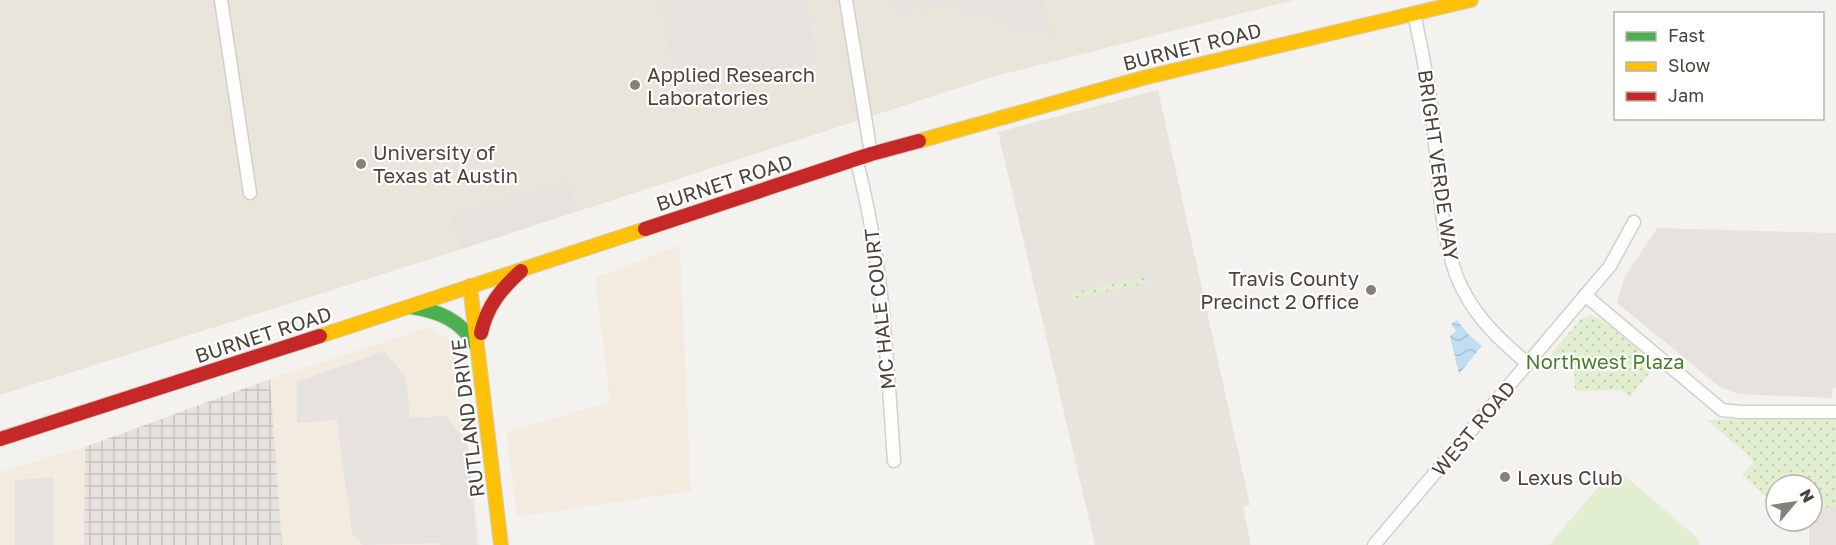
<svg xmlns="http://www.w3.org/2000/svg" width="1836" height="545" viewBox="0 0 1836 545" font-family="'Golos Text',sans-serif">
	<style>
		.residential { fill: #e7e4dc }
		.commercial { fill: #f3ebdf }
		.industrial { fill: url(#industrial-grid) }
		.education { fill: #eae5da }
		.green { fill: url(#green-dots) }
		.pitch { fill: #e1eecf }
		.parking { fill: #e6e3df }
		.water { fill: url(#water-waves) }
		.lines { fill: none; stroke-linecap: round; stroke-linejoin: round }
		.street-casing { stroke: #d2d0cb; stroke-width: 15 }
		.fast-casing { stroke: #d3cfc5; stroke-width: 16 }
		.slow-casing { stroke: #d3cfc5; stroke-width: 16 }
		.jam-casing { stroke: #d3cfc5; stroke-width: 16 }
		.street { stroke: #fdfdfc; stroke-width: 12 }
		.fast { stroke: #4caf50; stroke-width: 14 }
		.slow { stroke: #ffc107; stroke-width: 14 }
		.jam { stroke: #c62828; stroke-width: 14 }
		.poi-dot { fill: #868178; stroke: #fff; stroke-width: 2 }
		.labels { text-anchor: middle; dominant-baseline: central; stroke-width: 4.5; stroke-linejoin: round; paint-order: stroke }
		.street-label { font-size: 20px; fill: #4b4439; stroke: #fff }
		.poi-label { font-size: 20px; fill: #4b4439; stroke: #fff; text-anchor: start }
		.park-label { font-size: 20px; fill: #4a7f2a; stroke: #fff }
	</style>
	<defs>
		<pattern id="industrial-grid" width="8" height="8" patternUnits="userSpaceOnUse" patternTransform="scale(1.5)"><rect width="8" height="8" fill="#e6e2de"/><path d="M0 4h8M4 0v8" fill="none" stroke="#c7c3bf"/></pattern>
		<pattern id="green-dots" width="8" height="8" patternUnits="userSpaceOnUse" patternTransform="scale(1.5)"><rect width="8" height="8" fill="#e1eecf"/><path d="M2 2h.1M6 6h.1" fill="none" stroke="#c3cdb2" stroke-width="1.8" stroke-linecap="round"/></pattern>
		<pattern id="water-waves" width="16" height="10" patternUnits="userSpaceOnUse" patternTransform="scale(1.5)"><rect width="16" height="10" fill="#c0ddf1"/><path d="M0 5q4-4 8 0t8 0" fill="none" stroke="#a6bfcf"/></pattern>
	</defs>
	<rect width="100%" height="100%" fill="#f4f2ee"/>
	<!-- residential -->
	<polygon class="residential" points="1158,90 1250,505 1243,507 1251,545 1095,545 998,132"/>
	<!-- commercial -->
	<g class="commercial">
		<polygon points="680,245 691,491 517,517 506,432 610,402 595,278"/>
		<polygon points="430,327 454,342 480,545 282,545 270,379"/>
		<polygon points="85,447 84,545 0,545 0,472"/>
	</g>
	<!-- industrial -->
	<polygon class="industrial" points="270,379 282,545 84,545 85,447"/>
	<!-- education -->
	<polygon class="education" points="0,0 1294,0 992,77 462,249 0,395"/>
	<!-- green -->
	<g class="green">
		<polygon points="1144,277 1145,283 1070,299 1069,294"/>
		<polygon points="1591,315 1602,320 1656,365 1630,397 1622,390 1575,391 1574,361 1561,362 1551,354 1581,319"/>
		<polygon points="1836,417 1836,507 1812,507 1812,485 1776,485 1776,503 1773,503 1742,475 1753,463 1752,459 1707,420"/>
	</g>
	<!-- pitch -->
	<polygon class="pitch" points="1618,470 1699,539 1699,545 1549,545 1612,471"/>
	<!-- parking -->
	<g class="parking">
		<polygon points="661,0 806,0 817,61 686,94 668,44"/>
		<polygon points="894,0 1044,0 1051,36 942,6 896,14"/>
		<polygon points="566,178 577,211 462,249 451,216"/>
		<polygon points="1657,228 1836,233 1836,388 1833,387 1832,398 1739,394 1730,391 1720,387 1617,303 1624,278"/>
		<polygon points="384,351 406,377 410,418 446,416 468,445 477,545 440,545 439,543 363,545 352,533 337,420 297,423 297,382"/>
		<polygon points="54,477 54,545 15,545 15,480"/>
		<polygon points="1812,507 1836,507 1836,545 1809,545 1809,521 1812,521"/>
	</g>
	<!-- water -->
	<polygon class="water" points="1457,320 1469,335 1482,346 1459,374 1450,336 1456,331 1451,324"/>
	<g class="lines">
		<!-- street casing -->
		<g class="street-casing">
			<g id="street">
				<polyline points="221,0 250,193"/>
				<polyline points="846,0 871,154"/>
				<path d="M 1414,13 C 1421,46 1428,79 1432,112 C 1438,163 1439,243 1462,288 C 1477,319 1501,341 1527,363"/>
				<path d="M 856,159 C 883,257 887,360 894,461"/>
				<polyline points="1585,295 1722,410 1741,412 1836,412"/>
				<polyline points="1374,545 1610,266 1634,222"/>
			</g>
		</g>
		<!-- fast casing -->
		<g class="fast-casing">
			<path id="fast" d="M 411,307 C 439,311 460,320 476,345"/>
		</g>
		<!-- slow casing -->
		<g class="slow-casing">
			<g id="slow">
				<polyline points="919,141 1143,78 1471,0"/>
				<polyline points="470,286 501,545"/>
				<polyline points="320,336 645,229"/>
			</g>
		</g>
		<!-- jam casing -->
		<g class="jam-casing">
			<g id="jam">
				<polyline points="645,229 871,154 919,141"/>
				<path d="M 481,333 C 487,306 501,289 521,271"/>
				<polyline points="0,439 320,336"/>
			</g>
		</g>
		<!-- street -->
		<use href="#street" class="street"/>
		<!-- fast -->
		<use href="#fast" class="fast"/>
		<!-- slow -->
		<use href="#slow" class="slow"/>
		<!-- jam -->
		<use href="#jam" class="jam"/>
	</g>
	<!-- markers -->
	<g class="poi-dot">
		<circle cx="635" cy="85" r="6"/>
		<circle cx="361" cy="164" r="6"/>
		<circle cx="1371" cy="290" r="6"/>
		<circle cx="1505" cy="477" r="6"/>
	</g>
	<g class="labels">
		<!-- street labels -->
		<g class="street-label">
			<text transform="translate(1192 46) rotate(-14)">BURNET ROAD</text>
			<text transform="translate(1439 165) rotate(82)">BRIGHT VERDE WAY</text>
			<text transform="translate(724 182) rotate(-18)">BURNET ROAD</text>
			<text transform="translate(879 309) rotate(-96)">MC HALE COURT</text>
			<text transform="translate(263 334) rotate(-18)">BURNET ROAD</text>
			<text transform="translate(467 418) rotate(-97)">RUTLAND DRIVE</text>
			<text transform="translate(1473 428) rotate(-50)">WEST ROAD</text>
		</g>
		<!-- poi labels -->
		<g class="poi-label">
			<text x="647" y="74">Applied Research<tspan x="647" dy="23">Laboratories</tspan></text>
			<text x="373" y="152">University of<tspan x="373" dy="23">Texas at Austin</tspan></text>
			<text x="1359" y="278" text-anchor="end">Travis County<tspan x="1359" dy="23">Precinct 2 Office</tspan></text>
			<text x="1517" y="477">Lexus Club</text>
		</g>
		<!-- park labels -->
		<g class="park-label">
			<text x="1605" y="361">Northwest Plaza</text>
		</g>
	</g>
	<!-- legend -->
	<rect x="1614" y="12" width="210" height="108" fill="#ffffff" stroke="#b7b4b0" stroke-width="1.5"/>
	<rect x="1626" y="32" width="30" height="9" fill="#4caf50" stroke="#b7b4b0" stroke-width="1.5"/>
	<text x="1668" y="42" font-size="18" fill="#4b4439">Fast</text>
	<rect x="1626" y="62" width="30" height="9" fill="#ffc107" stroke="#b7b4b0" stroke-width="1.5"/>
	<text x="1668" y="72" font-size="18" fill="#4b4439">Slow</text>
	<rect x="1626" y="92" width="30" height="9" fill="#c62828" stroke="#b7b4b0" stroke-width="1.5"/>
	<text x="1668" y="102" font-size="18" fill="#4b4439">Jam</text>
	<!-- north arrow -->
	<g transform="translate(1794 503) rotate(61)"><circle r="28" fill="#ffffff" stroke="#b7b4b0" stroke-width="1.5"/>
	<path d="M0-4.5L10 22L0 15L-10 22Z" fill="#868178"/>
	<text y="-9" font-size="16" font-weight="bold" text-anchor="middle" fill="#4b4439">N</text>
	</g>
</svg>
